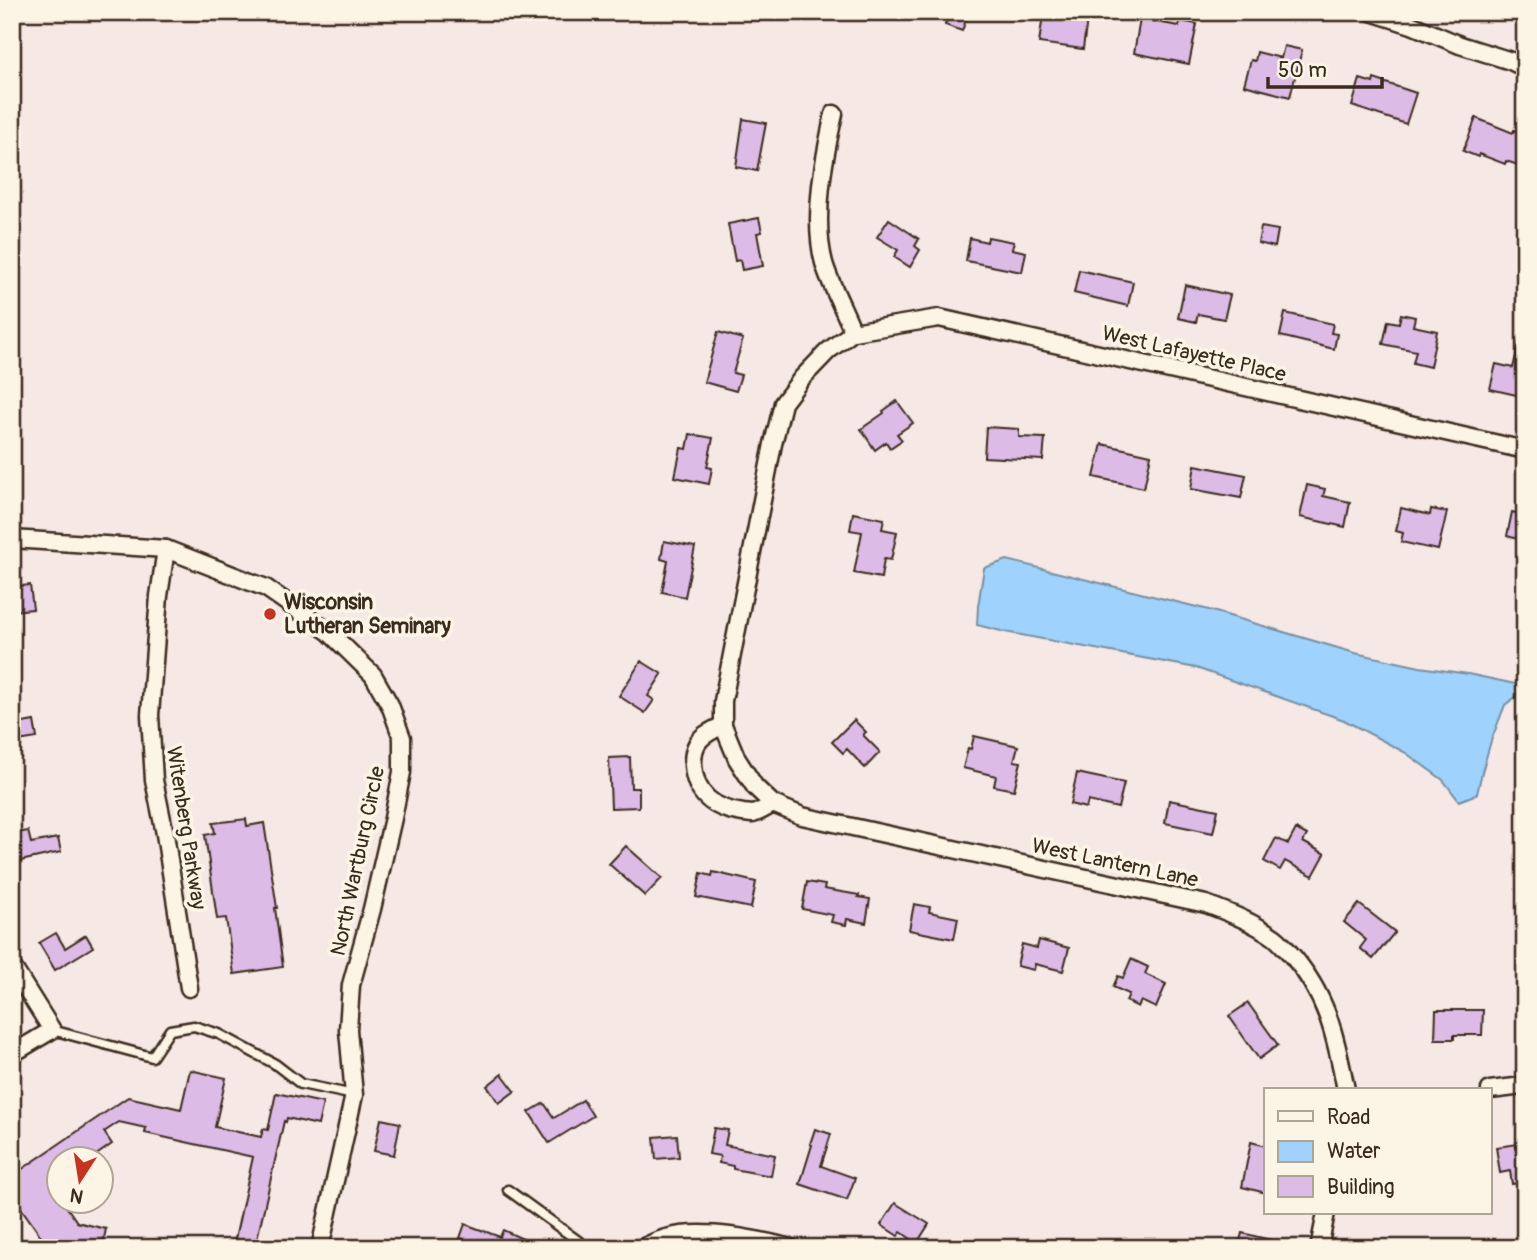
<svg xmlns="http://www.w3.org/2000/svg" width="1537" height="1260" viewBox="0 0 1537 1260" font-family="Pangolin,sans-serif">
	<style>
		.water { fill: #9fd2fc; stroke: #778fa3; stroke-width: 2 }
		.building { fill: #ddbbe7; stroke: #3b2a1e; stroke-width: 2 }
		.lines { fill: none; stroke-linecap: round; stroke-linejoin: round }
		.service-casing { stroke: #3b2a1e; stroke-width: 13 }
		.minor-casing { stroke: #3b2a1e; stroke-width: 21 }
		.service { stroke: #fcf5e5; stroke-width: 8 }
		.minor { stroke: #fcf5e5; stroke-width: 16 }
		.poi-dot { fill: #c8321e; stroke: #fcf5e5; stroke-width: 2.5 }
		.labels { text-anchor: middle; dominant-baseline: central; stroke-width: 7; stroke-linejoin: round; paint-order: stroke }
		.street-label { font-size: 21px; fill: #3b2a1e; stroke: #fcf5e5 }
		.poi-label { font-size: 21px; font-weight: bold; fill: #3b2a1e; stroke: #fcf5e5; text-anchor: start }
	</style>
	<rect width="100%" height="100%" fill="#f6e9e5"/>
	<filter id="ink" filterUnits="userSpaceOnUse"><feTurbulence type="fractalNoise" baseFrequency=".0143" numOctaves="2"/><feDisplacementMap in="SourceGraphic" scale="14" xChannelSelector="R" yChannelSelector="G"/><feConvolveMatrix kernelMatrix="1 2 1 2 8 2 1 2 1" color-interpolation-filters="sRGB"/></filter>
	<g filter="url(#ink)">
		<!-- water -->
		<polygon class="water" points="1007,560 1209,610 1355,653 1420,667 1468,674 1525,686 1525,690 1505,705 1491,741 1482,772 1477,794 1459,801 1443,780 1406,753 1344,720 1196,668 1005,632 977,625 978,606 984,568"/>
		<!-- building -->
		<g class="building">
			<polygon points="949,12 969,12 962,31 945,25"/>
			<polygon points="1069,12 1088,12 1083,49 1039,43 1043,15 1068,19"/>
			<polygon points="1140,19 1179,26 1180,21 1197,24 1189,64 1134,53"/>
			<polygon points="1284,46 1302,50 1290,97 1244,85 1251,60 1255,61 1257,52 1281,58"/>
			<polygon points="1360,79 1373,83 1374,79 1416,93 1406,124 1352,106"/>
			<polygon points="1476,118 1513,133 1514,130 1525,134 1525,156 1521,166 1506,161 1505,164 1479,154 1478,157 1463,151"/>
			<polygon points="743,119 766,123 757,171 736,167"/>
			<polygon points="759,218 762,232 757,233 763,266 742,270 740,260 735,261 728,224"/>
			<polygon points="889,219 919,239 915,246 920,250 910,267 894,257 898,250 877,237"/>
			<polygon points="1261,227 1278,230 1275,247 1258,243"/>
			<polygon points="988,237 1014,242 1012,249 1026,252 1022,272 966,261 970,238 987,242"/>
			<polygon points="1079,270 1133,282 1128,306 1074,293"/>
			<polygon points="1185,285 1230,295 1224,319 1198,314 1196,322 1178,318"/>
			<polygon points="1285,313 1333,324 1331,333 1337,334 1334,349 1280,336"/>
			<polygon points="1401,314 1415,317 1413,326 1437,331 1430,367 1413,363 1416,351 1383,344 1388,321 1399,323"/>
			<polygon points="718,332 743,339 733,373 741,375 736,391 704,382"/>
			<polygon points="1520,339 1525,340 1525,397 1490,389 1496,364 1513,368"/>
			<polygon points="897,401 913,423 897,434 902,440 890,448 886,442 875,450 861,429 884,413 883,411"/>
			<polygon points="986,427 1019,429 1019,437 1045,438 1043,460 984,457"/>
			<polygon points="690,434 713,438 707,467 712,468 709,484 675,477 681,448 687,449"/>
			<polygon points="1102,444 1151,455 1144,488 1094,477"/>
			<polygon points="1195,465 1246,475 1241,498 1191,489"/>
			<polygon points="1307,485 1325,489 1323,496 1350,502 1345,527 1300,517"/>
			<polygon points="1401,508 1430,515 1431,509 1447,512 1438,550 1401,542 1403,533 1396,531"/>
			<polygon points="1512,512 1525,515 1525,541 1507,536"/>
			<polygon points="853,513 884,519 882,529 897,532 891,560 884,559 881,578 854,573 862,532 850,530"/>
			<polygon points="664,541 695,547 685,597 662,592 668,561 661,559"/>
			<polygon points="30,585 33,609 12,611 12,587"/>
			<polygon points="641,661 662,674 648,696 654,700 645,713 619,696"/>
			<polygon points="854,720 866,732 863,735 880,752 865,768 847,749 843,753 832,742"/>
			<polygon points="34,721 37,738 12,742 12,725"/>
			<polygon points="974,736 1018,746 1014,761 1021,762 1014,790 994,786 996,776 963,768 968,748 971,749"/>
			<polygon points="630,757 631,788 639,788 639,807 611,808 609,758"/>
			<polygon points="1077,773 1124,783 1118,808 1088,801 1086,808 1070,804"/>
			<polygon points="1169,800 1218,810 1213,833 1165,823"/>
			<polygon points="246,819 247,826 264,823 277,908 275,908 283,967 234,974 226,918 217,919 205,835 215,833 213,823"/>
			<polygon points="1296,829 1307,835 1303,842 1325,854 1313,876 1285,861 1280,870 1264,861 1276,838 1288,844"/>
			<polygon points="28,831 31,843 58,838 61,852 16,862 12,844 12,834"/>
			<polygon points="626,846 662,878 645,896 609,864"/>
			<polygon points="713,872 756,882 751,908 696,897 701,873 712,876"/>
			<polygon points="807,882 825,885 824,889 859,895 858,897 870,899 866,923 847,919 846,925 831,922 833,915 802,909"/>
			<polygon points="914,904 930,907 929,912 958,918 954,939 909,930"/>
			<polygon points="1359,904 1395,932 1373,959 1360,948 1366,940 1344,922"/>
			<polygon points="56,933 65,948 86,935 93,947 55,970 39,943"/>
			<polygon points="1039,940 1069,948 1063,971 1035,964 1034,970 1017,966 1022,944 1037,948"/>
			<polygon points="1131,959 1148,967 1145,974 1166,984 1156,1008 1141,1001 1138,1007 1126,1001 1129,994 1113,987 1118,976 1123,978"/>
			<polygon points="1248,1003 1278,1045 1259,1059 1229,1016"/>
			<polygon points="1436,1010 1483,1010 1482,1035 1454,1035 1454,1039 1435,1039"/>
			<polygon points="190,1070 226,1078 215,1127 261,1137 263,1129 268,1130 276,1093 323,1103 318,1125 287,1118 286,1122 284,1121 255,1248 233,1248 253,1157 145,1133 146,1128 119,1122 104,1132 112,1144 92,1158 60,1158 60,1181 52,1186 60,1197 60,1200 62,1200 77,1222 106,1229 102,1248 39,1248 42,1238 12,1195 12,1176 128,1097 181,1109"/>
			<polygon points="502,1074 515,1091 499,1103 487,1086"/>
			<polygon points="583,1100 593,1116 549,1143 529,1112 544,1103 554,1118"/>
			<polygon points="381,1119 400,1123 394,1155 374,1151"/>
			<polygon points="714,1128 728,1130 725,1145 775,1155 771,1176 733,1169 733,1166 719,1163 720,1156 709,1154"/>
			<polygon points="815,1129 831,1134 821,1166 855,1178 847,1200 800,1184 812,1145 810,1144"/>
			<polygon points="677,1135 679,1157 656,1159 654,1137"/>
			<polygon points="1251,1142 1266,1146 1266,1193 1242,1187"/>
			<polygon points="1518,1144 1520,1153 1525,1152 1525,1182 1512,1184 1510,1171 1500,1173 1496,1147"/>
			<polygon points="895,1203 929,1224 917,1243 901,1232 898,1236 881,1225"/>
			<polygon points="465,1224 500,1237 503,1230 543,1248 485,1248 460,1238"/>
			<polygon points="1242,1233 1283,1243 1282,1248 1238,1248"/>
		</g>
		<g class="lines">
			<!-- service casing -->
			<g class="service-casing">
				<g id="service">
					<polyline points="52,1030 152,1057 170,1030 194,1026 219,1034 275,1064 301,1084 354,1095"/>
					<polyline points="508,1190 588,1248"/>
				</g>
			</g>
			<!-- minor casing -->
			<g class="minor-casing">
				<g id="minor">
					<polyline points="1371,12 1412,25 1460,45 1511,61 1525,68"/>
					<path d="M 834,114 C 824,158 812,218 824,263 C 830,284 845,311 853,332"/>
					<polyline points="12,539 166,549 266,588 329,632 373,675 390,705 402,738 402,772 393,818 372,909 351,985 348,1030 354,1095 320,1248"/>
					<polyline points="166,549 159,596 150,715 154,780 165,834 189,988"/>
					<path d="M 723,725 C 714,730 702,734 697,744 C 694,749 693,759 693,765 C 695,795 714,809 743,813 C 744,813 752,814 753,814 C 760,812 767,807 773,804"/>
					<polyline points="12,966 52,1030 12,1054"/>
					<path d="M 1346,1090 C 1336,1037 1327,994 1289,952 C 1284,947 1280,941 1274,937 C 1253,922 1230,913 1206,904 L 802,816 L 773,804 L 755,787 L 737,759 L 723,725 L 723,701 L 773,444 L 783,403 L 802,378 L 828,351 L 853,332 L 939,318 L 1525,450"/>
					<polyline points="1490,1090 1515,1087 1525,1084"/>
					<path d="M 641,1248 C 649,1245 658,1240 666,1238 C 701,1228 756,1239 791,1248"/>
					<polyline points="1319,1248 1326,1213"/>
				</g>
			</g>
			<!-- service -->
			<use href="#service" class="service"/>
			<!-- minor -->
			<use href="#minor" class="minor"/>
		</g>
	</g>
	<!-- markers -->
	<circle class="poi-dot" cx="270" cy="614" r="7"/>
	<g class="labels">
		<!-- street labels -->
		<g class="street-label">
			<text transform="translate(1194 354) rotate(13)">West Lafayette Place</text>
			<text transform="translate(186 828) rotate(81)">Witenberg Parkway</text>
			<text transform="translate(358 861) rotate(-78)">North Wartburg Circle</text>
			<text transform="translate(1115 863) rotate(12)">West Lantern Lane</text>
		</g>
		<!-- poi labels -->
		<g class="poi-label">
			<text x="284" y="602">Wisconsin<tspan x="284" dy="24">Lutheran Seminary</tspan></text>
		</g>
	</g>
	<!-- margin -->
	<rect width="1537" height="1260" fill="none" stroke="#fcf5e5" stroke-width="42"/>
	<rect x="21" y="21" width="1495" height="1218" fill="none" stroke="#3b2a1e" stroke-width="2.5" filter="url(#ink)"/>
	<!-- legend -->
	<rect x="1264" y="1088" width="228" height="126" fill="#fcf5e5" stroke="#afa495" stroke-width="2"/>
	<rect x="1278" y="1111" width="35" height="10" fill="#fcf5e5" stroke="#afa495" stroke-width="2"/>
	<text x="1327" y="1124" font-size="21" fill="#3b2a1e">Road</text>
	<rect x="1278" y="1141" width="35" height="21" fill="#9fd2fc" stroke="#afa495" stroke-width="2"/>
	<text x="1327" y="1158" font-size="21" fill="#3b2a1e">Water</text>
	<rect x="1278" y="1176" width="35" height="21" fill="#ddbbe7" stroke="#afa495" stroke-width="2"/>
	<text x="1327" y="1194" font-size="21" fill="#3b2a1e">Building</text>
	<!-- north arrow -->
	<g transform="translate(80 1180) rotate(192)"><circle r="33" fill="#fcf5e5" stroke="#afa495" stroke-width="2"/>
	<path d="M0-5L12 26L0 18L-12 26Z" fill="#c8321e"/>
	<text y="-10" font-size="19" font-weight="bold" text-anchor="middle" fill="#3b2a1e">N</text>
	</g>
	<!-- scale -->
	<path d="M1268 77v10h114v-10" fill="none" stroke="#3b2a1e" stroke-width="3.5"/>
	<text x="1278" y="77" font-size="21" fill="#3b2a1e" stroke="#fcf5e5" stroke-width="5" paint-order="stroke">50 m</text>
</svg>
